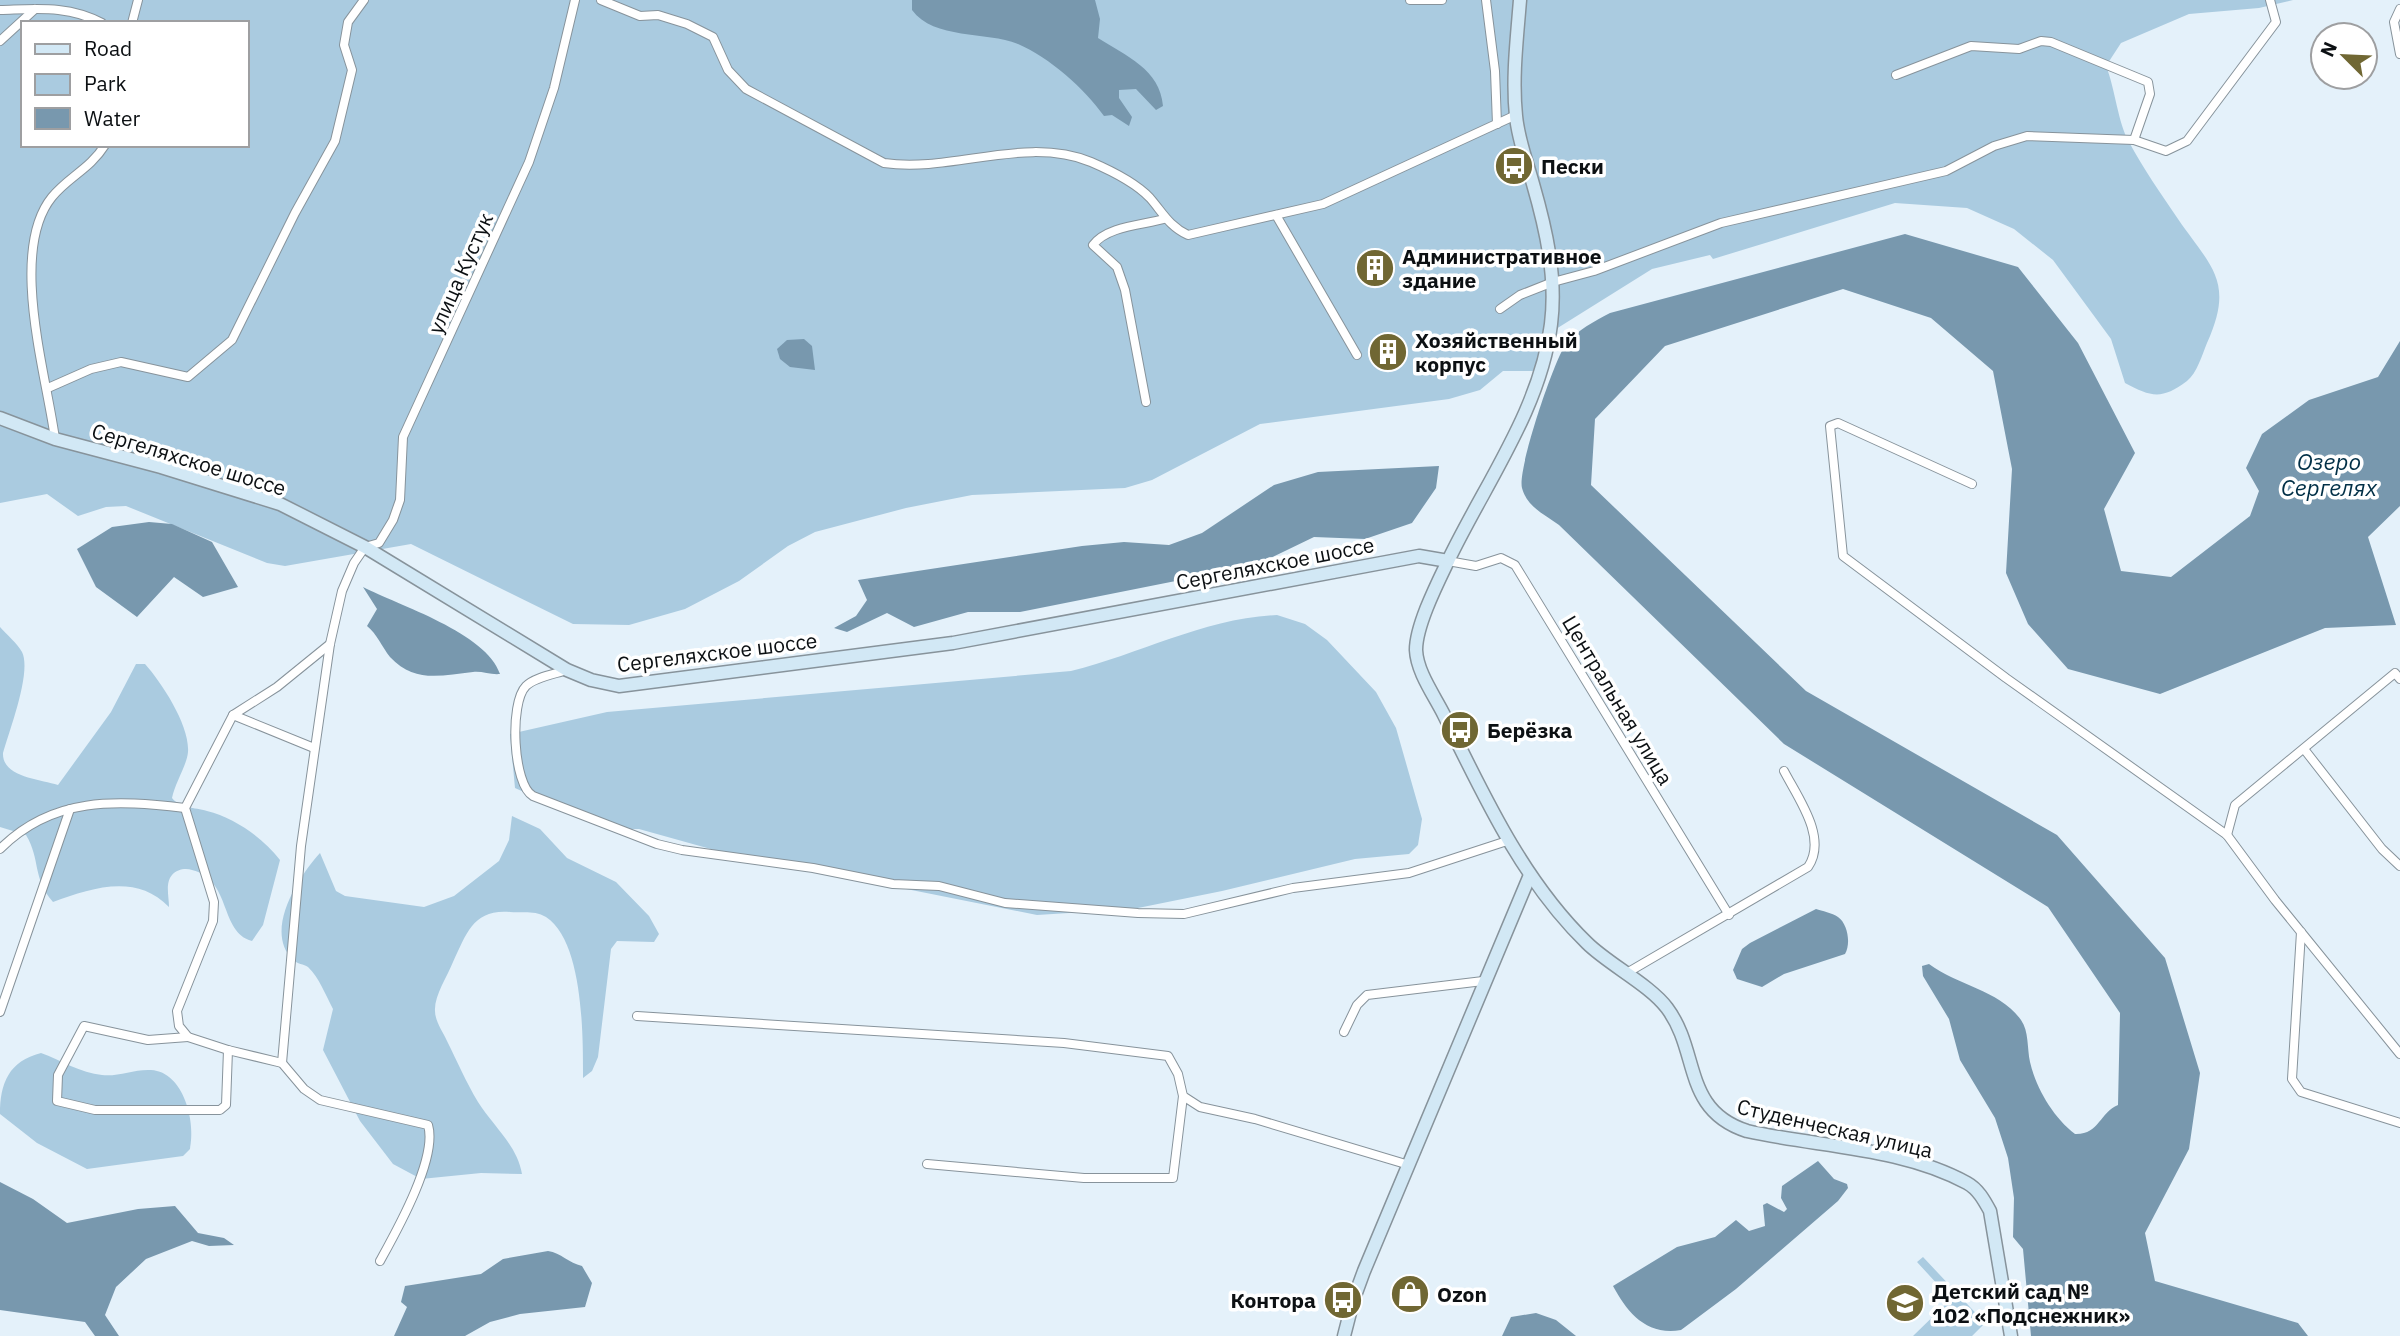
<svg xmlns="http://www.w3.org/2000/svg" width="2400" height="1336" viewBox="0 0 2400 1336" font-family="'IBM Plex Sans',sans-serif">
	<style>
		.green { fill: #aacbe0; fill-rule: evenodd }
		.water { fill: #7898ae }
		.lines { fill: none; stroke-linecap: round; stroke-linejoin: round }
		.street-casing { stroke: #87939b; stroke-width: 10 }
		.secondary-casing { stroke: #87939b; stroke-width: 15 }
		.street { stroke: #fff; stroke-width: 8 }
		.secondary { stroke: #d2e8f5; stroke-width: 12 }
		.labels { text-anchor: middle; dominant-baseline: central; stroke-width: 7; stroke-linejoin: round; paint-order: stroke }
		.poi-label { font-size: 21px; font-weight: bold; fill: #0c1013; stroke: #fff; text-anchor: start }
		.street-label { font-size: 21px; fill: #0c1013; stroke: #fff }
		.water-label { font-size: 23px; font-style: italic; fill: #012f46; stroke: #fff }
	</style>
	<rect width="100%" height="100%" fill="#e4f1fa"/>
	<!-- green -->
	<g class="green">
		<path d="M 0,0 L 2293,0 L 2259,8 L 2189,14 L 2121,43 L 2106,66 C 2115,88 2118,123 2129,142 C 2143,168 2161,194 2178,219 C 2211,267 2235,281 2207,343 C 2202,355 2197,373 2187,381 C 2162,400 2151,397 2125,383 L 2111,339 L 2053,260 L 2014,229 L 1967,208 L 1895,203 L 1713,259 L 1710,255 L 1652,269 L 1548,334 L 1537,371 L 1503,371 L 1480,390 L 1449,399 L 1260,424 L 1152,480 L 1125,488 L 972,495 L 906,508 L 815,532 L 788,546 L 739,581 L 685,609 L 629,625 L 573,624 L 411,544 L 285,566 L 267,563 L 126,506 L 106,507 L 78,516 L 47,494 L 0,503 ZM 23,23 L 247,23 L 247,145 L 23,145 Z"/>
		<path d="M 1277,615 L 1305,624 L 1327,640 L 1376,692 L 1396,728 L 1422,819 L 1418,845 L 1409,854 L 1355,859 L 1222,891 L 1133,909 L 1037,915 L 725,853 L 639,829 L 618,829 L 586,820 L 515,788 L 510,734 L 607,712 L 1071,671 C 1140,654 1205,618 1277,615 Z"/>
		<path d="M 0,627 C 7,635 17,643 22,652 C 32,672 9,731 3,753 C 2,777 39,779 58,785 L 111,712 L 136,664 L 145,664 C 162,683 190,726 188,752 C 187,765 175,783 172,798 C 181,809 194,807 207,811 C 235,818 263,838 280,860 L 263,925 L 252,941 C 219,932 232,880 192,870 C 186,868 177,869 172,875 C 165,883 169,897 169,907 C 136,873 92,888 53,902 C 32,878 41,860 26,835 L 0,827 Z"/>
		<path d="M 512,816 L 540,829 L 567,858 L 616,882 L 649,916 L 659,934 L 654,942 L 617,941 L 611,949 L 598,1057 L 592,1071 L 583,1078 C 583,1038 584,942 546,917 C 535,910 523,913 510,912 C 474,909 467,932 453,962 C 447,977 434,996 435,1011 C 435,1021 443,1032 447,1041 C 457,1061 466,1082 478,1102 C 493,1126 517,1145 522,1174 L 481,1173 L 421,1179 L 393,1164 L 360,1121 L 323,1050 L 333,1009 C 326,996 319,977 308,967 C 304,964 297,964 293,960 C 263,931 299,876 320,853 L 336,891 L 345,896 L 424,907 L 454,896 L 499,861 L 509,840 Z"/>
		<path d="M 41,1053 C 60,1060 81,1073 102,1075 C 118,1077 134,1069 151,1070 C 184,1072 196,1122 190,1149 L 183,1156 L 87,1169 L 37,1143 L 0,1114 C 0,1083 9,1061 41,1053 Z"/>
		<polygon points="1923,1257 1985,1323 1972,1336 1913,1336 1951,1299 1917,1262"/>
	</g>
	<!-- water -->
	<g class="water">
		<path d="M 912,0 L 1095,0 L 1100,19 L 1098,38 C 1126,56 1160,69 1163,106 L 1156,110 L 1136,89 L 1119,90 L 1119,98 L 1132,117 L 1129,126 L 1112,115 L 1104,116 C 1085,89 1049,57 1018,44 C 986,31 934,40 912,10 Z"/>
		<path d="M 1905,234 L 2018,267 L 2078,343 L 2135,453 L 2104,509 L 2121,571 L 2171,577 L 2250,516 L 2259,491 L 2246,468 L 2262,434 L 2309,400 L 2378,377 L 2400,341 L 2400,506 L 2368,537 L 2396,625 L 2325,628 L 2160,694 L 2068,669 L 2028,624 L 2006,573 L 2012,469 L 1993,371 L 1931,318 L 1843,289 L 1665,346 L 1595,419 L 1591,485 L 1806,691 L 2057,835 L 2165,958 L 2200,1073 L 2189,1149 L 2145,1233 L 2155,1281 L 2298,1323 L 2308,1336 L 2031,1336 L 2023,1249 L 2013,1237 L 2014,1198 L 2008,1158 L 1995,1118 L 1960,1060 L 1949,1019 L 1923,976 L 1922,966 L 1929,964 C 1958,986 2000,990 2021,1020 C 2029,1031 2027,1048 2030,1062 C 2036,1088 2053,1117 2075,1134 C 2099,1135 2100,1112 2118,1105 L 2120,1013 L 2048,907 L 1784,744 L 1559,525 C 1544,514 1527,507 1522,488 C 1517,470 1554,360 1566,344 C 1577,330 1595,321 1610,313 Z"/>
		<polygon points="804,339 812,346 815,370 790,367 780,359 777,349 787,340"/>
		<polygon points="1439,466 1436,488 1412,523 1365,539 1314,537 1256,565 1020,612 968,612 914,627 887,613 847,632 834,628 856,616 867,600 858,580 1082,546 1124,542 1169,545 1202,533 1274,485 1318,472"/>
		<polygon points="149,522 172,524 212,542 238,587 203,597 174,577 137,617 96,587 77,549 112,527"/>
		<path d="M 363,587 C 398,605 487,633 500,674 C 491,675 482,671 473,672 C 442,675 415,684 390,657 C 382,647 377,634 367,626 L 377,609 Z"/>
		<path d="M 1816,909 C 1822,911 1832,913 1838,917 C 1848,924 1851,944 1845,954 L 1784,974 L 1762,987 L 1737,979 L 1733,970 L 1742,949 L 1750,943 Z"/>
		<path d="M 1818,1161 L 1834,1179 L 1847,1184 L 1848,1188 L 1838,1201 L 1736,1289 L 1681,1330 C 1646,1336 1627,1312 1613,1286 L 1677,1247 L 1715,1237 L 1736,1220 L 1749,1231 L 1765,1226 L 1763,1205 L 1767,1203 L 1784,1212 L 1787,1209 L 1781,1198 L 1782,1186 Z"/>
		<polygon points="0,1182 33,1199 67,1223 138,1209 175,1206 198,1233 224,1238 234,1245 209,1246 192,1241 146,1259 116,1287 105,1315 119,1336 95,1336 85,1322 0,1310"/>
		<path d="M 548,1251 C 561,1253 569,1263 582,1266 L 592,1283 L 585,1307 L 520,1314 L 490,1322 L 465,1336 L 394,1336 L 407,1307 L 401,1302 L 405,1286 L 481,1274 L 503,1259 Z"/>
		<polygon points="1536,1313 1556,1320 1576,1336 1502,1336 1511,1317"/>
	</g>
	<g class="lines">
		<!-- street casing -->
		<g class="street-casing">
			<g id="street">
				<path d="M 601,0 L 640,16 L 658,15 L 687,24 L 713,37 L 728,70 L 746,89 L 884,163 C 953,173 1025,135 1091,162 C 1112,171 1135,182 1150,198 C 1163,213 1169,226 1188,235 L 1323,204 L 1516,115"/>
				<polyline points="1410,0 1442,0"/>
				<polyline points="1486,0 1495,71 1497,124"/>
				<polyline points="2400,9 2394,22 2400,54"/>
				<path d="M 0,10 C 37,9 68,5 102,23"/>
				<polyline points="132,23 138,0"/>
				<polyline points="0,41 35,9"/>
				<polyline points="1896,75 1971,46 2019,49 2041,41 2051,42 2148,82 2150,94 2134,140"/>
				<polyline points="1276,215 1357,355"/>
				<polyline points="1500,309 1520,295 1553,282 1594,271 1721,223 1946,171 1994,146 2027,136 2134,140 2166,151 2187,141 2276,22 2270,0"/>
				<polyline points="48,388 91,369 121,362 188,377 232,340 295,213 335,141 352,70 344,45 348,22 364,0"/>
				<path d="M 1146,402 L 1125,290 L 1117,267 L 1093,245 C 1107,226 1143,225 1164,219"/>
				<path d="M 55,439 C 47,377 8,251 52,197 C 68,177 90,169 105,145"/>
				<polyline points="1972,484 1838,423 1830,426 1843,556 2006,678 2227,835 2275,900 2400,1054"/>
				<polyline points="1448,561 1476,566 1501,558 1515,565 1729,915"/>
				<path d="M 330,644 L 277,687 L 233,715 L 185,808 L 214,902 L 213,921 L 177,1011 L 179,1026 L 188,1037 L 228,1050 L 282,1063 L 304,1089 L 320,1100 L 428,1125 C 438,1158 396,1232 380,1261"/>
				<path d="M 567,670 C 555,674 535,677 526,686 C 509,703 513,785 533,796 L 657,844 L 682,850 L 813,868 L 893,884 L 939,886 L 1005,903 L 1138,913 L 1184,914 L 1293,888 L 1409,873 L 1510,840"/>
				<polyline points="233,715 314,748"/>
				<polyline points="2304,749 2382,849 2400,866"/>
				<polyline points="2227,835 2235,805 2395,673 2400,679"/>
				<path d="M 0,849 C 53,796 116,800 185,808"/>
				<polyline points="2301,932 2292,1079 2301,1092 2400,1123"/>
				<path d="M 1625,974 L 1808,867 C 1828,838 1798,798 1784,771"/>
				<polyline points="0,1012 70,809"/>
				<polyline points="637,1016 1064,1043 1168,1056 1178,1074 1183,1096 1200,1107 1255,1119 1409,1165"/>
				<polyline points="1344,1032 1357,1005 1367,995 1483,981"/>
				<polyline points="188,1037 148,1040 84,1026 58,1075 57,1101 95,1110 220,1110 226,1105 228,1050"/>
				<polyline points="282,1063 301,846 330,644 342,591 354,563 365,547 379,543 393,520 400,500 403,437 529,162 554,88 575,0"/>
				<polyline points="927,1164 1084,1178 1173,1178 1183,1096"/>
			</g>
		</g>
		<!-- secondary casing -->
		<g class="secondary-casing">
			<g id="secondary">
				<path d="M 1520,0 C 1517,38 1512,78 1516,116 C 1518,139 1527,162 1533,184 C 1546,229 1557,277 1551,324 C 1541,408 1485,484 1449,559 C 1438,582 1416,625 1416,650 C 1417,672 1434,695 1444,715 C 1483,794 1522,880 1587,943 C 1608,964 1650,985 1667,1008 C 1700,1052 1682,1110 1747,1131 C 1818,1147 1901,1147 1967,1183 C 1978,1189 1984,1200 1990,1211 L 2011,1336"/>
				<polyline points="0,418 55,439 161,467 280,504 365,547 567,670 591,680 619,686 953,643 1419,556 1448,561"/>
				<polyline points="1344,1336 1353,1301 1364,1271 1530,875"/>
			</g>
		</g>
		<!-- street -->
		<use href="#street" class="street"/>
		<!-- secondary -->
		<use href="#secondary" class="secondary"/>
	</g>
	<!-- icons -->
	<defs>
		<g id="bus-disc" transform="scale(2.0125)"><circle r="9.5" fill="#706733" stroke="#fff"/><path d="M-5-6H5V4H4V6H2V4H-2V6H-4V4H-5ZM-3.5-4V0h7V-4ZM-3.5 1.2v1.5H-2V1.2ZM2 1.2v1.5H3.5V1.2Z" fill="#fff"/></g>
		<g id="building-disc" transform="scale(2.0125)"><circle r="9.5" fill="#706733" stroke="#fff"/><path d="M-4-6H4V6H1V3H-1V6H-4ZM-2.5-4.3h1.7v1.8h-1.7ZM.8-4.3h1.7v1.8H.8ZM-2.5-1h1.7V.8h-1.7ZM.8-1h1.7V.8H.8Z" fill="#fff"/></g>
		<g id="shop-disc" transform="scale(2.0125)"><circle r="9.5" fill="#706733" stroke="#fff"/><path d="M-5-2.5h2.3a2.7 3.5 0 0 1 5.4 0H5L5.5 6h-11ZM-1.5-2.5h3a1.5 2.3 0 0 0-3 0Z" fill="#fff"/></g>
		<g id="school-disc" transform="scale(2.0125)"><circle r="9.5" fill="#706733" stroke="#fff"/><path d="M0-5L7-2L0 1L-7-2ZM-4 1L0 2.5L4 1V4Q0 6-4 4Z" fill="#fff"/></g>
	</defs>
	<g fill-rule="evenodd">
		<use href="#bus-disc" x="1514" y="166"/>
		<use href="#building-disc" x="1375" y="268"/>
		<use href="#building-disc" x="1388" y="352"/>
		<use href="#bus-disc" x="1460" y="730"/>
		<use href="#shop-disc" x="1410" y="1294"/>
		<use href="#bus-disc" x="1343" y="1300"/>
		<use href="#school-disc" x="1905" y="1303"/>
	</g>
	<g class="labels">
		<!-- poi labels -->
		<g class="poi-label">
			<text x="1541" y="166">Пески</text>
			<text x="1402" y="256">Административное<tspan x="1402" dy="24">здание</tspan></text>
			<text x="1415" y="340">Хозяйственный<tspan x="1415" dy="24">корпус</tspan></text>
			<text x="1487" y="730">Берёзка</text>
			<text x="1932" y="1291">Детский сад №<tspan x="1932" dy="24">102 «Подснежник»</tspan></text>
			<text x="1437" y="1294">Ozon</text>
			<text x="1316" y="1300" text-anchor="end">Контора</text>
		</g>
		<!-- street labels -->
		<g class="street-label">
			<text transform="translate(460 273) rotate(-66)">улица Кустук</text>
			<text transform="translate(189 459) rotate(17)">Сергеляхское шоссе</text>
			<text transform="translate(1275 563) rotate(-11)">Сергеляхское шоссе</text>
			<text transform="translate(717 652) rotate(-7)">Сергеляхское шоссе</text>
			<text transform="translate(1618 700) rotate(59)">Центральная улица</text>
			<text transform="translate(1835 1128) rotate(13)">Студенческая улица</text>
		</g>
		<!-- water labels -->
		<g class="water-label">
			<text x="2329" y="461">Озеро<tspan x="2329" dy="26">Сергелях</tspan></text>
		</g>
	</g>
	<!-- legend -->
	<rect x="21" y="21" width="228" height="126" fill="#ffffff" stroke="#9e9fa1" stroke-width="2"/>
	<rect x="35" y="44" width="35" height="10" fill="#d2e8f5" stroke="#9e9fa1" stroke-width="2"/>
	<text x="84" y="56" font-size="21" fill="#0c1013">Road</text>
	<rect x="35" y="74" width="35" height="21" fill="#aacbe0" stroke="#9e9fa1" stroke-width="2"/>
	<text x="84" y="91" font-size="21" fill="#0c1013">Park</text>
	<rect x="35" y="108" width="35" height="21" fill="#7898ae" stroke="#9e9fa1" stroke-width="2"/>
	<text x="84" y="126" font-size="21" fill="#0c1013">Water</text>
	<!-- north arrow -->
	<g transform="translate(2344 56) rotate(294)"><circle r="33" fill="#ffffff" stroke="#9e9fa1" stroke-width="2"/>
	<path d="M0-5L12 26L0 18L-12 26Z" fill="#706733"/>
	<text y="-10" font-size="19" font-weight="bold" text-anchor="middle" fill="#0c1013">N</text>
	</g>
</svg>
